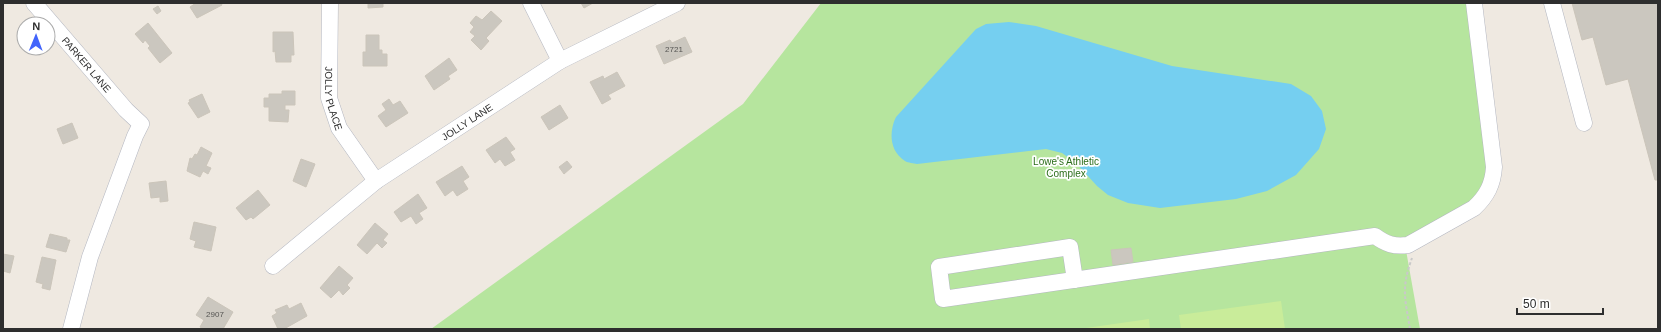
<svg xmlns="http://www.w3.org/2000/svg" width="1661" height="332" viewBox="0 0 1661 332" font-family="Helvetica,sans-serif">
	<style>
		.green { fill: #b6e59e }
		.pitch { fill: #c9ec9a }
		.water { fill: #75cff0 }
		.building { fill: #cbc7bf; stroke: #cbc5ba }
		.lines { fill: none; stroke-linecap: round; stroke-linejoin: round }
		.minor-casing { stroke: #b4b7c1; stroke-width: 17 }
		.path { stroke: #c9c9c9; stroke-width: 2; stroke-dasharray: 3 2; stroke-linecap: butt }
		.minor { stroke: #fff; stroke-width: 16 }
		.labels { text-anchor: middle; dominant-baseline: central; stroke-width: 3.5; stroke-linejoin: round; paint-order: stroke }
		.number-label { font-size: 8px; fill: #555452 }
		.street-label { font-size: 10px; fill: #2e2e2e; stroke: #fff }
		.park-label { font-size: 10px; fill: #2c6e1b; stroke: #fff }
	</style>
	<rect width="100%" height="100%" fill="#efe9e1"/>
	<!-- green -->
	<polygon class="green" points="821,3 1468,3 1488,176 1477,199 1404,239 1420,329 431,329 743,104"/>
	<!-- pitch -->
	<g class="pitch">
		<polygon points="1281,301 1285,329 1181,329 1179,315"/>
		<polygon points="1149,319 1150,329 1079,329"/>
	</g>
	<!-- water -->
	<path class="water" d="M 1009,22 L 1036,26 L 1172,66 L 1291,84 L 1311,96 L 1322,111 L 1326,129 L 1319,149 L 1296,175 L 1267,191 L 1236,199 L 1160,208 L 1128,203 L 1108,195 L 1097,186 L 1076,163 L 1062,153 L 1046,149 L 917,164 C 914,163 908,163 905,161 C 889,151 889,131 896,117 L 976,29 L 986,24 Z"/>
	<!-- building -->
	<g class="building">
		<polygon points="196,3 221,3 222,5 197,18 190,7"/>
		<polygon points="368,3 383,3 383,7 368,8"/>
		<polygon points="581,3 593,3 584,8"/>
		<polygon points="1572,3 1658,3 1658,180 1655,180 1628,79 1606,85 1593,37 1582,40"/>
		<polygon points="158,6 161,11 157,14 153,9"/>
		<polygon points="491,11 502,21 486,38 489,41 481,50 471,40 475,36 470,32 474,27 470,23 476,16 482,20"/>
		<polygon points="148,23 172,53 160,63 148,48 150,46 145,40 143,43 135,34"/>
		<polygon points="273,32 293,32 294,55 291,55 291,62 276,62 275,51 273,52"/>
		<polygon points="366,35 379,35 379,50 382,50 382,54 387,54 387,66 363,66 363,52 366,52"/>
		<polygon points="685,37 692,52 664,64 656,46 670,40 672,43"/>
		<polygon points="449,58 457,70 448,76 450,79 434,90 425,76"/>
		<polygon points="617,72 625,86 608,95 611,99 602,104 590,82 603,76 604,79"/>
		<polygon points="282,91 295,91 295,105 285,105 285,110 289,110 288,122 269,121 269,107 264,107 264,98 269,98 269,94 282,94"/>
		<polygon points="202,94 210,112 198,118 188,103 190,102 189,100"/>
		<polygon points="389,99 393,105 400,101 408,113 386,127 378,116 386,110 382,104"/>
		<polygon points="560,105 568,118 549,130 541,117"/>
		<polygon points="72,123 78,138 63,144 57,129"/>
		<polygon points="506,137 515,149 510,152 515,160 505,166 500,159 495,163 486,150"/>
		<polygon points="201,147 212,153 206,166 211,168 208,174 203,171 200,177 187,171 190,158 192,159 195,154 197,155"/>
		<polygon points="301,159 315,164 306,187 293,181"/>
		<polygon points="567,161 572,167 564,174 559,167"/>
		<polygon points="462,166 469,177 463,181 468,189 457,196 453,190 445,196 436,182"/>
		<polygon points="166,181 168,201 160,202 160,197 151,198 149,183"/>
		<polygon points="258,190 270,205 253,219 251,217 246,220 236,208"/>
		<polygon points="418,194 427,208 419,213 423,219 416,224 411,216 401,222 394,212"/>
		<polygon points="194,222 216,227 211,251 194,247 196,241 190,239"/>
		<polygon points="375,223 388,234 383,240 387,243 382,248 377,243 367,254 357,245"/>
		<polygon points="50,234 67,238 67,240 70,240 66,252 46,247"/>
		<polygon points="1131,248 1133,262 1113,265 1111,250"/>
		<polygon points="3,254 14,256 10,273 3,271"/>
		<polygon points="42,257 56,260 50,290 42,288 43,284 36,282"/>
		<polygon points="339,266 353,278 347,285 350,288 343,295 339,290 331,298 320,288"/>
		<polygon points="208,297 233,312 223,329 204,329 200,327 204,320 196,315"/>
		<polygon points="301,303 307,316 284,329 278,329 272,316 277,313 275,310 287,305 289,309"/>
	</g>
	<g class="lines">
		<!-- minor casing -->
		<g class="minor-casing">
			<g id="minor">
				<path id="s1" d="M 34,3 L 126,110 L 141,124 L 135,136 L 90,257 L 71,329"/>
				<path id="s2" d="M 330,3 L 329,98 L 339,128 L 376,181"/>
				<polyline points="531,3 560,61"/>
				<polyline points="1552,3 1584,123"/>
				<path id="s3" d="M 273,266 L 376,181 L 560,61 L 677,3"/>
				<path d="M 1075,280 L 1070,247 L 939,267 L 943,299 L 1375,236 C 1386,244 1394,247 1408,245 L 1474,208 C 1487,196 1493,184 1494,167 L 1474,3"/>
			</g>
		</g>
		<!-- path -->
		<path class="path" d="M 1410,329 C 1405,299 1401,288 1412,258"/>
		<!-- minor -->
		<use href="#minor" class="minor"/>
	</g>
	<g class="labels">
		<!-- number labels -->
		<g class="number-label">
			<text x="674" y="49">2721</text>
			<text x="215" y="314">2907</text>
		</g>
		<!-- street labels -->
		<g class="street-label">
			<text stroke="none"><textPath href="#s1" startOffset="81">PARKER LANE</textPath></text>
			<text stroke="none"><textPath href="#s2" startOffset="96">JOLLY PLACE</textPath></text>
			<text stroke="none"><textPath href="#s3" startOffset="242">JOLLY LANE</textPath></text>
		</g>
		<!-- park labels -->
		<g class="park-label">
			<text x="1066" y="161">Lowe's Athletic<tspan x="1066" dy="12">Complex</tspan></text>
		</g>
	</g>
	<!-- border -->
	<rect width="1661" height="332" fill="none" stroke="#2e2e2e" stroke-width="8"/>
	<!-- north arrow -->
	<g transform="translate(36 36) rotate(1)"><circle r="19" fill="#ffffff" stroke="#ababab"/>
	<path d="M0-3L7 15L0 10L-7 15Z" fill="#4264fb"/>
	<text y="-6" font-size="11" font-weight="bold" text-anchor="middle" fill="#2e2e2e">N</text>
	</g>
	<!-- scale -->
	<path d="M1517 308v6h86v-6" fill="none" stroke="#2e2e2e" stroke-width="2"/>
	<text x="1523" y="308" font-size="12" fill="#2e2e2e" stroke="#ffffff" stroke-width="3" paint-order="stroke">50 m</text>
</svg>
